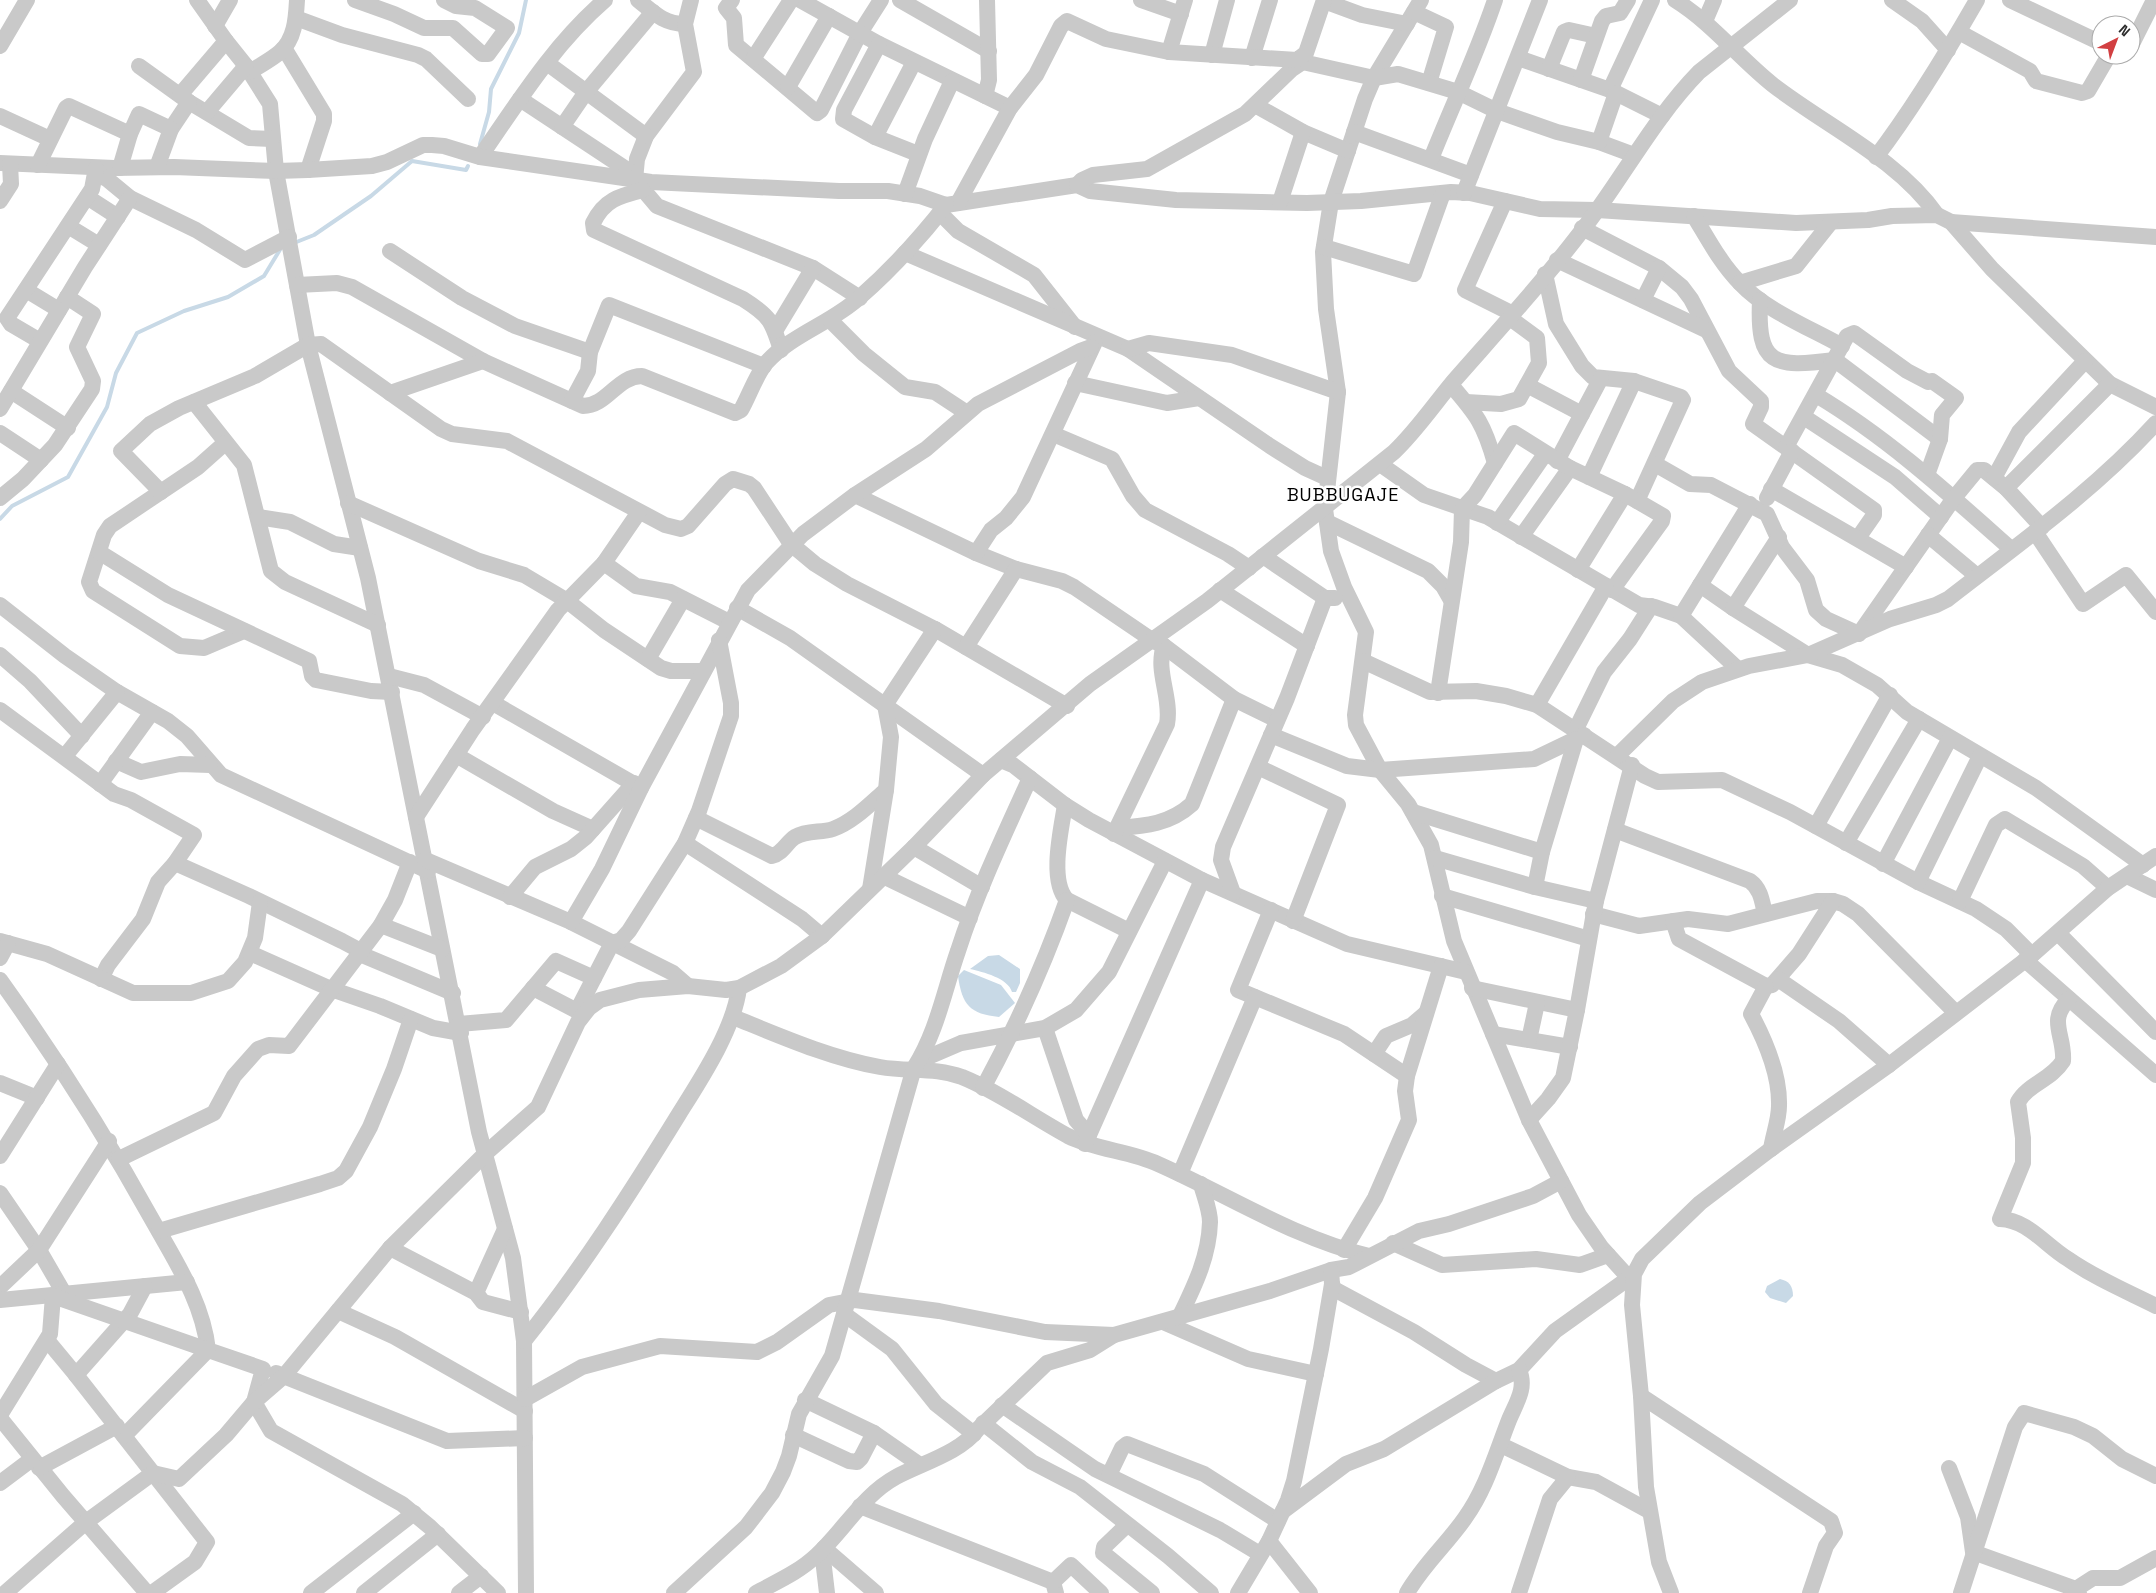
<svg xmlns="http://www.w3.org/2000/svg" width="2156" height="1593" viewBox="0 0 2156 1593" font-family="'Space Grotesk',sans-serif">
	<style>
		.water { fill: #c8d9e6 }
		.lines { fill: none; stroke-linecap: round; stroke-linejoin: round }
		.stream { stroke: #c8d9e6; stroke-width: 4 }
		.minor { stroke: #c9c9c9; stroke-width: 16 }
		.labels { text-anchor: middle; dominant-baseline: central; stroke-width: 5; stroke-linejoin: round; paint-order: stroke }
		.quarter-label { font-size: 18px; letter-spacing: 1px; fill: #000; stroke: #fff }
	</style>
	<rect width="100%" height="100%" fill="#fff"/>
	<!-- water -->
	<g class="water">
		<path d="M 999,955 L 1020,969 L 1020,983 L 1016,992 L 1012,992 C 1008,978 983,972 970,969 L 988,956 Z"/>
		<path d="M 964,970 L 1001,985 L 1015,1003 L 999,1017 C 970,1014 962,1005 958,976 Z"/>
		<path d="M 1780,1279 C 1789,1281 1793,1286 1793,1296 L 1786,1303 L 1770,1298 L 1765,1292 L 1767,1286 Z"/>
	</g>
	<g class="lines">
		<!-- stream -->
		<g class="stream">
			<polyline points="480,144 489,112 491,89 519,33 526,0"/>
			<polyline points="294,243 314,235 371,196 412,161 466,170 468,166"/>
			<polyline points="0,519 12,506 68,477 107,407 116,373 137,333 184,311 228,297 264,276 281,248"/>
		</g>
		<!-- minor -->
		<g class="minor">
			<polyline points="197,0 226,41 246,66 270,104 276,171 308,345 368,578 479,1132 513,1258 524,1341 526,1593"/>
			<polyline points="355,0 394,14 424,28 453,28 482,54 488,54 507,28 475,8 456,6 444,0"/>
			<path d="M 638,0 C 654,13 664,24 685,24"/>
			<polyline points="691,0 685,24 694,72 646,136 637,159 635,180 657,206 813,268 860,298"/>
			<polyline points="732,0 726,8 734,18 736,45 817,113 821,110 860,33 881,0"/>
			<polyline points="800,0 879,44 1010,108"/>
			<polyline points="900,0 989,51"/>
			<polyline points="1141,0 1181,14"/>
			<polyline points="1421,0 1374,78 1365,99 1331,202 1323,252 1326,309 1338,392 1325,509 1331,551 1344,587 1366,632 1355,715 1356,725 1380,770 1408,804 1431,845 1454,941 1529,1120 1579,1215 1601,1247 1629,1278 1632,1287"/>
			<path d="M 1675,0 C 1712,23 1739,58 1773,85 C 1826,126 1898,159 1937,215"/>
			<polyline points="1892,0 1922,21 1948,50"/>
			<polyline points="2010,0 2101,43"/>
			<polyline points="1324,1 1362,15 1407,24"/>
			<polyline points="1414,12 1446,27 1429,83"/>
			<polyline points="296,18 342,35 418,55 426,59 468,99"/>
			<polyline points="1705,21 1714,0"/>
			<polyline points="215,26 230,0"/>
			<polyline points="1959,32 2030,71 2036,81 2082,93 2088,91 2109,55"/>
			<polyline points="879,44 844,110 843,119 875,137 918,154"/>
			<polyline points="0,46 27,0"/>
			<polyline points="2131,46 2154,0"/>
			<polyline points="284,48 324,114 324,121 308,170"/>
			<polyline points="1169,52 1185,0"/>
			<polyline points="1212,55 1227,0"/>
			<polyline points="1252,58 1270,0"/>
			<polyline points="1301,58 1307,63 1374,78 1398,74 1458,92 1497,111 1557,132 1599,142 1634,155"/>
			<polyline points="1518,58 1610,90 1662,116"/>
			<polyline points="753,59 791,0"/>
			<polyline points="547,63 646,136"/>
			<polyline points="139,66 189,102 249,138 272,139"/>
			<polyline points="1549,69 1564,32 1569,30 1596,36"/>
			<path d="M 250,72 C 260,65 271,60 280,52 C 295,39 296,18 297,0"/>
			<polyline points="1581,80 1602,21 1606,16 1620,13 1628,0"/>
			<polyline points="788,87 829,16"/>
			<polyline points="1610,90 1652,0"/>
			<polyline points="180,95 226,41"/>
			<polyline points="985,96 989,80 987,0"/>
			<polyline points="520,99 635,175"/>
			<polyline points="1255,105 1303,132 1348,151"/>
			<polyline points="207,112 246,66"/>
			<polyline points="0,116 50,139"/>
			<polyline points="562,127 586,92 653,12"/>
			<polyline points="1354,132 1471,175"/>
			<polyline points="875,137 914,62"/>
			<polyline points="1599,142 1616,93"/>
			<path d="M 480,157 C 518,102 554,44 605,0"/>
			<path d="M 1876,157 C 1914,107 1946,54 1977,0"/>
			<path d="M 1431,159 C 1452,106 1477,54 1495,0"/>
			<polyline points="0,163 114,168 174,167 276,171 308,170 372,166 387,162 423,145 432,145 444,146 480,157 651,182 839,191 888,191 920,196 946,205 1077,185 1090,191 1176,200 1307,203 1361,201 1451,192 1470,193 1540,209 1597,210 1796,223 1868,220 1892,216 1937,215 1951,222 1992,269 2110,384 2156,407"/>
			<polyline points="38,165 66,108 69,106 130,134"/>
			<polyline points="157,167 171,129 189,102"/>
			<polyline points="120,168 130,134 139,114 171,129"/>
			<polyline points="95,173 107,179 130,198 196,230 245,260 289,237"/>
			<polyline points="1077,185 1082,180 1093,175 1147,169 1245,114 1292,69 1304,61"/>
			<path d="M 643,190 C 619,196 604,200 593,223 L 594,230 L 743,299 C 770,316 772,321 781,350"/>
			<polyline points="1464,193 1540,0"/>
			<polyline points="905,194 925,139 952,81"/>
			<polyline points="87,197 118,217"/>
			<polyline points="0,201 11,184 10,164"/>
			<polyline points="1505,201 1465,290 1513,314"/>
			<polyline points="1280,202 1303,132"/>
			<polyline points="958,203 1010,108 1036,75 1061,26 1067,21 1106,39 1169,52 1297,60 1306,53 1324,0"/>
			<polyline points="940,213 958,231 1034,275 1075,327"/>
			<path d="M 1694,216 C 1708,239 1721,264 1740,283 C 1765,310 1810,328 1842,346"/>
			<polyline points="1951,222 2156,237"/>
			<polyline points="68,226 99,245"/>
			<polyline points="1582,228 1659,268 1682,287 1691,299 1729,371 1761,401 1761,407 1753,424 1874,510 1874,515 1858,538"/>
			<polyline points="1324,247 1414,274 1443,193"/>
			<polyline points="390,251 462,298 515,326 590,352"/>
			<polyline points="905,253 1128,349 1270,446 1305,468 1327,478"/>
			<polyline points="1557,260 1706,330"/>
			<polyline points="1545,274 1556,324 1582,366 1593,377 1634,381 1681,397 1683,400 1637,501"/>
			<polyline points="1740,283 1796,266 1831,222"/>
			<path d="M 297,285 L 337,283 L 352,287 L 483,361 L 583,406 C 607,406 617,376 642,376 L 735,413 L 741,410 C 749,396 756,375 766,363 C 792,334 832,323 860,297 C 891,270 920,238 946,205"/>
			<polyline points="26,290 59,310"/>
			<polyline points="1643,300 1659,268"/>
			<path d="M 1760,300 C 1757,365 1773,368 1835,360 L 1940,439"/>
			<polyline points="830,320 864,354 905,387 935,392 967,413"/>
			<polyline points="775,331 813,268"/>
			<polyline points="40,341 11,324 7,318 92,189 96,168"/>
			<polyline points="1128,349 1149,343 1232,355 1338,392"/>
			<polyline points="1075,383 1167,403 1199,398"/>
			<path d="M 1451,385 C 1477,415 1484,424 1495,463"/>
			<polyline points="1527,385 1582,414"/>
			<polyline points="11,391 68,428"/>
			<polyline points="390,393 483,361"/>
			<path d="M 1816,395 C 1888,438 1949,494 2011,549"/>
			<polyline points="572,401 588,371 590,352 609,305 764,366"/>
			<polyline points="194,402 244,465 271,571 285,582 378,625"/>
			<polyline points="1466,402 1501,404 1519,399 1539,363 1537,338 1510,318"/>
			<polyline points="0,409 85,267 130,198"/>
			<polyline points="1804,417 1895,477 1941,517"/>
			<polyline points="0,433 41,460"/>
			<polyline points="1053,434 1112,459 1133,496 1145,510 1228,554 1249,568"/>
			<polyline points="225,443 198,467 110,526 104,535 89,582 93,591 180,646 204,648 244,631"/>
			<polyline points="1786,447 1847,336 1854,333 1907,371 1928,382 1932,381 1956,398 1942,415 1940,439 1927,475"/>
			<polyline points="1557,461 1601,378"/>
			<polyline points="1380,464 1424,495 1488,517 1639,605 1655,607 1681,616 1738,669"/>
			<polyline points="1655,464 1690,484 1711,485 1767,514 1782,547 1807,580 1816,610 1826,619 1859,634 1954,498 1977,470 1984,470 2006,488 2042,527"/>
			<polyline points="1589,477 1634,381"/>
			<polyline points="1994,478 2019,432 2085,361"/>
			<polyline points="2006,488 2110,384"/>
			<polyline points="1771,489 1906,567"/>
			<polyline points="161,492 121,451 150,424 179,408 255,376 308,345 321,344 441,429 452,434 507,441 665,525 681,529 688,526 725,484 733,479 749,484 754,488 791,544 815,564 847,584 935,629 1067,706"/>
			<polyline points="855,495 976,553 1016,569 1062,581 1074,587 1152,640 1164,646 1234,699 1277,720"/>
			<polyline points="0,498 23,479 55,445 92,389 93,381 77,347 93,314 67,297"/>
			<polyline points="1767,498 1792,451"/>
			<polyline points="348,503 479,561 524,575 566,600 604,630 661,668 671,671 703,671"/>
			<polyline points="258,517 290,522 334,544 360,548"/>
			<polyline points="1327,522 1428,571 1443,586 1451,600"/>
			<polyline points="1497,523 1545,454"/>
			<polyline points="2035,532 2083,604 2126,575 2156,612"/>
			<polyline points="1928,535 1977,576"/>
			<polyline points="1521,537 1570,468"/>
			<polyline points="99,552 168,595 309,661 312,676 316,680 371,691 392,692"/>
			<polyline points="976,553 991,530 1006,518 1023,497 1095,342"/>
			<polyline points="1263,556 1325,598 1335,598"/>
			<polyline points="604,563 636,586 670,592 729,622"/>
			<polyline points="1578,570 1625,494"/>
			<polyline points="1700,585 1733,608 1808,655 1842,665 1877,685 1907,712 2036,788 2143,865"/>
			<polyline points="1220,590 1307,646"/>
			<polyline points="0,605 65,656 117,692 168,721 187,736 221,775 428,871"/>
			<polyline points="737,608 790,638 983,775"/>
			<polyline points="1733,608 1779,537"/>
			<polyline points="1681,616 1750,504"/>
			<polyline points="966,647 1016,569"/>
			<polyline points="0,655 30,681 82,736"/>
			<polyline points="648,659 683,599"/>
			<polyline points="1363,661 1430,692 1476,691 1506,696 1537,705 1645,776 1658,782 1722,780 1790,812 1918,882 1976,909 2006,929 2032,955"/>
			<polyline points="389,676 424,685 483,717"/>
			<polyline points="1438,693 1461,542 1462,509 1475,495 1514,433 1570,468 1625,494 1663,516 1662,521 1612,590"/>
			<polyline points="493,703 641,788"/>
			<polyline points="1537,705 1606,586"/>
			<polyline points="0,710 114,794 131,800 194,835 175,863 158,882 143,919 108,965 101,979"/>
			<polyline points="1576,729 1604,672 1630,639 1651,606"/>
			<polyline points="1271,735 1347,766 1380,770 1534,759 1584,735"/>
			<polyline points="456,755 553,811 593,829"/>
			<polyline points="65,756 117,692"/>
			<path d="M 1617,756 L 1673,701 L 1702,682 L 1749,666 L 1808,655 L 1890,619 L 1936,605 L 1948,599 C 2020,543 2094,491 2156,423"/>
			<polyline points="1001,760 1013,765 1065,805 1089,820 1202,880 1347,944 1466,972"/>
			<polyline points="116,761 141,772 180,764 210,765"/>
			<polyline points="1258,767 1338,805 1293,921"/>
			<polyline points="100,784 152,712"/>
			<path d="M 1065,805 C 1061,830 1049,881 1067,900 L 1129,931"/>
			<polyline points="1413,812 1542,852"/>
			<polyline points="416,817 473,729 558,610 604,563 639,512"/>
			<path d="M 696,818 L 772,856 C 782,854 787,842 795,837 C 807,830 821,833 833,829 C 853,822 870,804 886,790"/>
			<polyline points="1816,826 1890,695"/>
			<path d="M 1117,828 C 1146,826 1170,824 1192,804 L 1234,699"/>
			<path d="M 1615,830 L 1750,881 C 1761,889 1762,901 1765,914"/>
			<path d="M 1114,834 L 1167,724 C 1172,698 1155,671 1164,646"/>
			<polyline points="685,843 802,919 822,936"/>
			<polyline points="1846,843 1919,719"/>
			<polyline points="914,847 982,887"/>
			<polyline points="1435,858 1535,887 1596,901"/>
			<polyline points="426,860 571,922 673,973 688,986"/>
			<polyline points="175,863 249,896 342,941 357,949 360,954 453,993"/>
			<polyline points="1883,864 1950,738"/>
			<polyline points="883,876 970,918"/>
			<polyline points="2127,876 2156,890"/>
			<polyline points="1918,882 1980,756"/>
			<polyline points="1535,887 1542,852 1576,739"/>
			<polyline points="870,889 886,790 891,737 885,705 935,629"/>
			<polyline points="1233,893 1221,860 1223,847 1287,698 1325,598"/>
			<polyline points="1442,896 1589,939"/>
			<polyline points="510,897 535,867 571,849 586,837 634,783"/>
			<polyline points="1960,901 1996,825 2005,819 2083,866 2108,888"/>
			<polyline points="1271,910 1238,990 1344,1034 1407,1076"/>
			<polyline points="1593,914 1639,926 1688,919 1728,924 1817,901 1833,901 1843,904 1858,914 1956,1013"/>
			<polyline points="1673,921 1679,939 1766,986 1772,985 1799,954 1833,901"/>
			<polyline points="571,922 602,869 641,788 748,590 803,534 855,495 926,449 978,404 1080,351 1091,347"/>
			<polyline points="381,925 442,949"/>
			<polyline points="2058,933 2156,1032"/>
			<polyline points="0,941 47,954 133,993 191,993 228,981 245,962 255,938 260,902"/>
			<polyline points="250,953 331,989 380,1006 433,1028 461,1033"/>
			<polyline points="0,958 8,943"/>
			<polyline points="2025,960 2156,1075"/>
			<polyline points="1778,979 1839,1021 1889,1065"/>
			<path d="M 0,980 C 56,1058 107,1138 154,1223 C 177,1264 203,1303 208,1350 L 263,1369 L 254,1402 L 271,1431 L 402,1504 L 430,1527 L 498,1593"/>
			<path d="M 1766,986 L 1751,1014 C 1765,1040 1780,1075 1779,1106 C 1779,1120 1773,1135 1771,1149"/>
			<polyline points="533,988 583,1014"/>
			<polyline points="1472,988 1577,1010"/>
			<path d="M 2069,999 C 2047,1021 2065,1035 2063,1061 C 2051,1080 2028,1084 2018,1102 L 2023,1138 L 2023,1163 L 2000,1219 C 2028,1220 2045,1245 2068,1259 C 2095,1278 2126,1291 2156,1306"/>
			<polyline points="577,1011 612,943 621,940 629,931 685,843 699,811 731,716 731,703 719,640"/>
			<path d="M 733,1017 C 780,1036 830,1058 880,1067 C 908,1072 935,1067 962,1077 C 999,1092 1033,1117 1068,1136 C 1096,1150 1130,1151 1158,1164 C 1228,1195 1294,1238 1369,1256"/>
			<polyline points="459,1024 506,1020 556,961 594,978"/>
			<polyline points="1045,1028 1076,1120 1089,1135"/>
			<polyline points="1493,1034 1570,1047"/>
			<polyline points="1529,1040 1537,1003"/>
			<polyline points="1374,1054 1386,1036 1412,1025 1426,1013"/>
			<polyline points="919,1061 961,1043 1045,1028 1076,1010 1109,972 1165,861"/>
			<polyline points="0,1083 37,1098"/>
			<path d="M 983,1088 C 1016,1027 1044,965 1067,900"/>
			<polyline points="1529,1120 1548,1099 1563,1078 1577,1010 1596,901 1632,765"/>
			<polyline points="1085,1144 1202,880"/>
			<polyline points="0,1156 58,1064"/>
			<polyline points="119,1159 214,1113 234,1076 258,1049 269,1045 289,1046 381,925 395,900 410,862"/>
			<polyline points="1180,1174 1255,997"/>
			<polyline points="0,1193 39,1250 65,1295"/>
			<polyline points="159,1231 320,1184 338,1178 346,1171 370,1127 394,1069 411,1019"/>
			<polyline points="1393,1243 1442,1265 1536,1259 1580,1265 1608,1255"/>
			<polyline points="390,1248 476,1293 483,1302 521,1312"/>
			<polyline points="1344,1250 1375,1198 1409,1120 1405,1091 1407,1076 1441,966"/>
			<polyline points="1332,1284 1334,1289 1414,1332 1466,1365 1496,1381"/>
			<polyline points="0,1287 39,1250 109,1141"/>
			<polyline points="476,1293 505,1229"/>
			<polyline points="0,1300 187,1282"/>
			<polyline points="338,1311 395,1337 525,1411"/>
			<polyline points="844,1314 892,1349 936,1404 974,1434"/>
			<path d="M 1179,1318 C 1194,1287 1209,1257 1210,1222 C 1210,1210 1204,1196 1201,1184"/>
			<polyline points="1163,1322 1248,1359 1316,1374"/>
			<polyline points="47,1340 76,1375 207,1542 195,1562 152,1593"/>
			<path d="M 524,1341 C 581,1270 631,1192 679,1114 C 701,1079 734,1029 739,988"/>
			<polyline points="276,1373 447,1441 525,1438"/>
			<polyline points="76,1375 130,1314 145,1286"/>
			<polyline points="1641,1396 1831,1521 1835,1533 1826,1546 1810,1593"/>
			<polyline points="525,1399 582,1367 660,1346 757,1352 777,1342 829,1305 855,1300 939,1311 1045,1332 1114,1335 1270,1291 1331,1270 1349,1267 1419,1231 1449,1224 1533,1196 1561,1181"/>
			<polyline points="805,1400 874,1433 920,1465"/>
			<polyline points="1002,1405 1095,1469 1220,1530 1260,1554"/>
			<polyline points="0,1415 50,1334 53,1296 208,1350 124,1436"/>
			<polyline points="0,1418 63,1496 147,1593"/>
			<polyline points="983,1423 1032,1462 1080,1487 1168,1556 1211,1593"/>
			<polyline points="793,1435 849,1461 857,1462 861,1458 874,1433"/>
			<polyline points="1501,1445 1568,1477 1596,1482 1649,1511"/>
			<polyline points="39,1468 117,1426"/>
			<polyline points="1949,1468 1968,1517 1973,1552 2076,1589"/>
			<polyline points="1109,1475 1122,1448 1127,1444 1204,1474 1278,1521"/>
			<polyline points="0,1483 32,1459"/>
			<polyline points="860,1506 1053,1582 1056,1593"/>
			<polyline points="1283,1511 1346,1464 1384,1449 1496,1381 1519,1370 1555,1331 1629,1278"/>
			<polyline points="1127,1525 1104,1547 1103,1553 1152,1593"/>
			<polyline points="1269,1541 1310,1593"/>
			<polyline points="824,1548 876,1593"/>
			<polyline points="827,1550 823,1559 827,1593"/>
			<polyline points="1053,1582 1071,1565 1101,1593"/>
			<path d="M 5,1593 L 86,1522 L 153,1473 L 179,1479 L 226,1435 L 254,1402 L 284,1376 L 390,1248 L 486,1153 L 538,1107 L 578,1022 L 589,1008 L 600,1000 L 639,990 L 688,986 L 726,990 L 739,988 L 781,966 L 822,936 L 914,847 L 983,775 L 1090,684 L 1207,601 L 1394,452 C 1416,431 1433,406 1452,383 C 1502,326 1554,270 1598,209 C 1631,163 1659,113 1699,72 L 1790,0"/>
			<polyline points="311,1593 414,1513"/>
			<polyline points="364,1593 438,1534"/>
			<polyline points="459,1593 481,1576"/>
			<path d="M 674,1593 L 746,1527 L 772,1493 L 783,1472 L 789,1456 L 799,1414 L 832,1356 L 914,1068 C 937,1032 944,991 958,951 C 977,892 1004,835 1030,778"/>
			<path d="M 756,1593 C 778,1581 799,1572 817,1555 C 844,1530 863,1495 896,1477 C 922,1463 960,1453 978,1429 L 1047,1363 L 1090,1350 L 1114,1335"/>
			<polyline points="1238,1593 1269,1541 1288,1500 1294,1481 1321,1349 1332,1284 1331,1270"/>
			<path d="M 1407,1593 C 1423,1565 1447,1544 1465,1518 C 1486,1489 1496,1453 1509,1420 C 1516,1403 1527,1388 1519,1370"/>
			<polyline points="1519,1593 1550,1499 1568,1477"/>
			<polyline points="1671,1593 1659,1562 1646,1487 1641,1396 1632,1305 1634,1274 1642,1259 1700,1203 1771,1149 1889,1065 2032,955 2108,888 2156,856"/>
			<polyline points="1961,1593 2015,1427 2024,1413 2074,1427 2093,1436 2122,1459 2156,1476"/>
			<polyline points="2079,1593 2076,1589 2093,1578 2120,1578 2156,1558"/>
		</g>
	</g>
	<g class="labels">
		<!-- quarter labels -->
		<g class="quarter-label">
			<text x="1343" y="494">BUBBUGAJE</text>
		</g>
	</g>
	<!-- north arrow -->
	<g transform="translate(2116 40) rotate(42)"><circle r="24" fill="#ffffff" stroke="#ababab"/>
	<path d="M0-4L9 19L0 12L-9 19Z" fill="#d23f41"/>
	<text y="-8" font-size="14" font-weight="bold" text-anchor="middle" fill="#2c2c2c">N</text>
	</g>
</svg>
